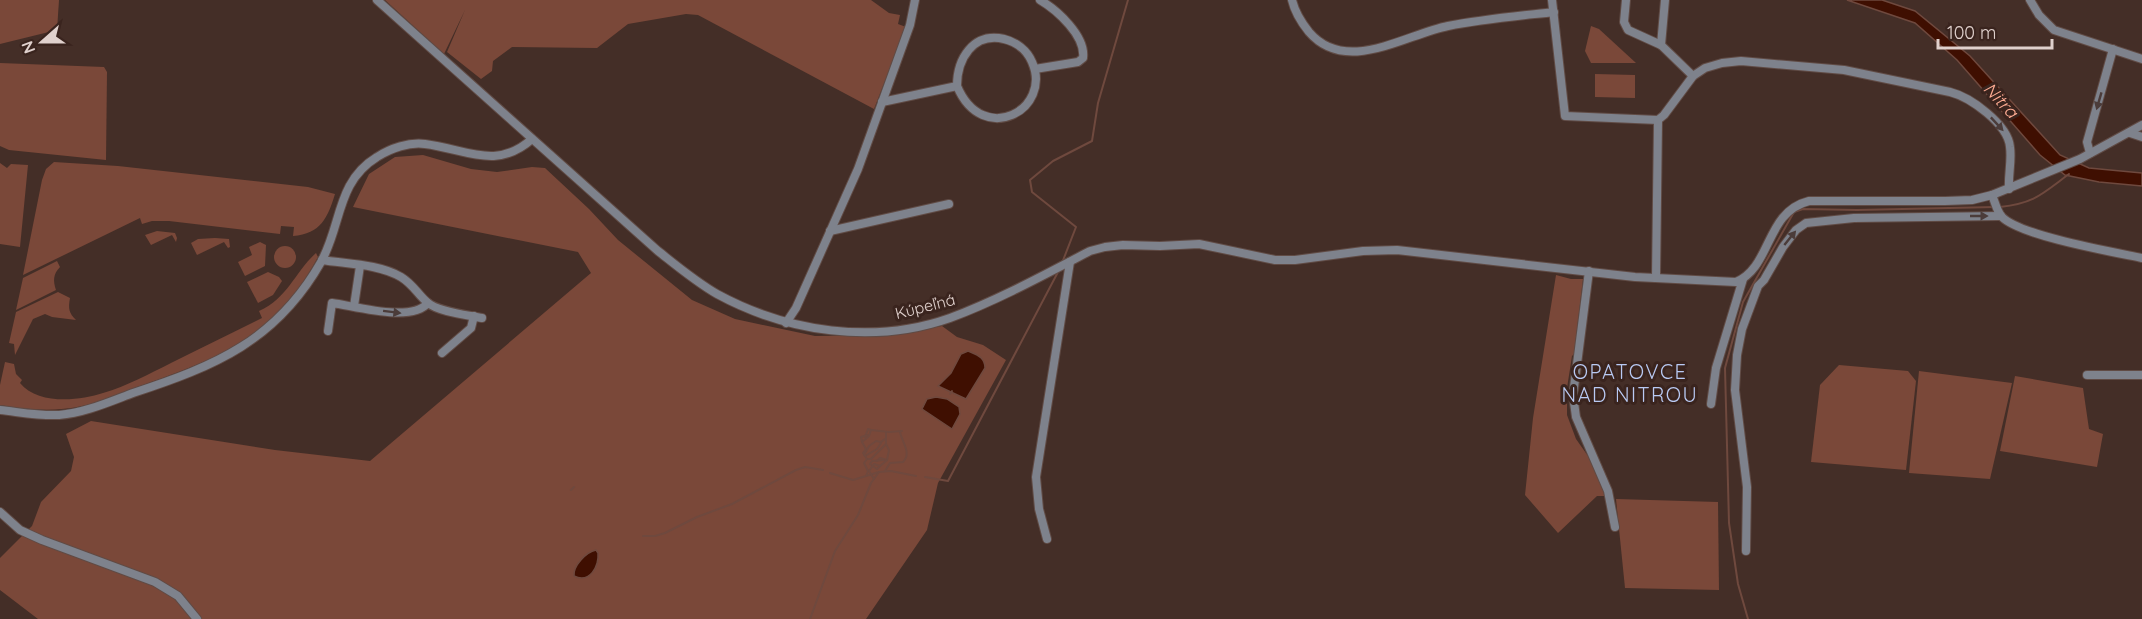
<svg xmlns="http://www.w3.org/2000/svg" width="2142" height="619" viewBox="0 0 2142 619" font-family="Quicksand,sans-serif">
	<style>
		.green { fill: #7a4839 }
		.water { fill: #3f0f01; stroke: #6f493e; stroke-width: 1.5 }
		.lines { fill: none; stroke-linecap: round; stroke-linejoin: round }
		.stream { stroke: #6f493e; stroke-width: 2 }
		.minor-casing { stroke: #604b45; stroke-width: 10 }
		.minor { stroke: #7e828c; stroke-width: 8 }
		.oneway { fill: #4b3c3a }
		.labels { text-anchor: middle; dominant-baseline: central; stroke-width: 6; stroke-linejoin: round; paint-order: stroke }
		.street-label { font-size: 16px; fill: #e0d1cd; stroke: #3a241e }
		.water-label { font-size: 18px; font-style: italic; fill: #feac93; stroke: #3a241e }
		.quarter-label { font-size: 20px; letter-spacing: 1.5px; fill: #b9caf3; stroke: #3a241e }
	</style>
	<rect width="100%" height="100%" fill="#442e27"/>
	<!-- green -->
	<g class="green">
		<polygon points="0,0 59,0 57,30 0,44"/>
		<polygon points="385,0 871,0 889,13 900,15 898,24 906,27 874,109 698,15 686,14 628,24 597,48 512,47 493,61 492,71 481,79 447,52 465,10 444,54"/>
		<polygon points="1591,26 1599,29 1636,63 1591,63 1585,51"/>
		<polygon points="0,63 104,67 107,72 106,160 9,150 0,146"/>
		<polygon points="1595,74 1635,75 1635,98 1595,97"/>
		<polygon points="423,155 471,169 497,172 532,167 545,168 589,209 618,240 692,300 735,319 815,336 889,335 942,326 957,337 983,345 1006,360 938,483 927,530 866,619 38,619 0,590 0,558 32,526 41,502 71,471 74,457 66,434 91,421 275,450 370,461 591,273 578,252 353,207 369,174 395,157"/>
		<path d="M 54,162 L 118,166 L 308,187 L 335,194 C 328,217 321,234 293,236 L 294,227 L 281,226 L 280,234 L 169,221 L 152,221 L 142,224 L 140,218 L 23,275 L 42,180 L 46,169 Z"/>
		<polygon points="0,163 7,168 11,164 28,165 20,247 0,244"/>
		<polygon points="157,231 175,233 177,238 176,242 172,235 151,245 145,235"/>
		<polygon points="215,238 229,239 230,247 228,248 224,242 197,255 191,243 198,239"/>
		<polygon points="260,242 266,245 265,266 245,276 238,262 252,255 249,247"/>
		<circle cx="285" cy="257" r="11"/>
		<path d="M 316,253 L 318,257 C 304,283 285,310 262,329 C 223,358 174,374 129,390 C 114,395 98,403 82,406 C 55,412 27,410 0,405 L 0,385 L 5,362 L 14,364 L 16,374 L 22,380 L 20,383 C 38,405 79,401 103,393 C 127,386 149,374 171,363 C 201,348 232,333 262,318 L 259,311 C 288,298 294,273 316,253 Z"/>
		<path d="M 57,261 L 60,267 C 53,274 53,281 56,290 L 16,310 L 23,278 Z"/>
		<polygon points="268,272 279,277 282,281 273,295 258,303 247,282"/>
		<polygon points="1556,275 1571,279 1583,279 1574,354 1572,356 1567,388 1567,415 1576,439 1588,456 1606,496 1597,496 1558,533 1525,495 1533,418"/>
		<path d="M 58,292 L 70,298 C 68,309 69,313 76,320 L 52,317 L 45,314 L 33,319 L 15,355 L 14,344 L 9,343 L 16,312 Z"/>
		<polygon points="1839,365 1908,371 1916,381 1906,470 1811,462 1820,385"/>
		<polygon points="1919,371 2012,383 1990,479 1909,473"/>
		<polygon points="2015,376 2083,388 2089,429 2103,434 2097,467 2000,451"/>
		<polygon points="1616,499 1718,502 1719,590 1625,588"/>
	</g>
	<!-- water -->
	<g class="water">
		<polygon points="1847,0 1882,0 1915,11 1970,56 2060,155 2089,168 2142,173 2142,186 2099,182 2065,175 2040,155 1957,60 1915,23"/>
		<path d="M 968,351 C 977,355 985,357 985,368 L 966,399 L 938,386 L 951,373 L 961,354 Z"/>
		<polygon points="936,397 947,399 959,407 960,414 952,429 922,409 927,399"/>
		<path d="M 596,550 L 598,553 C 599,566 590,584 574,576 C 573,566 586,552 596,550 Z"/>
	</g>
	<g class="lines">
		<!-- stream -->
		<g class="stream">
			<path d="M 2000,207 C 2035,203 2042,194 2069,174"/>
			<polyline points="1062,263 1076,227 1032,192 1030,180 1053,161 1092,141 1098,103 1128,0"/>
			<polyline points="950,394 952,391"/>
			<polyline points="865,437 868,429 871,430"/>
			<polyline points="862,442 861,437 868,435"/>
			<polyline points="864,455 869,446 876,441 881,442 885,439"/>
			<polyline points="865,456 877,449 881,443"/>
			<polyline points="867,459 871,459 886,444 886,432"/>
			<polyline points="877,461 880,458 887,460 889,450 886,444"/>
			<polyline points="880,466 877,469 870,464 872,461 884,460"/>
			<path d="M 885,471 L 890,463 L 903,462 C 912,453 902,442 900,432"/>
			<polyline points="830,473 853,480 879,472 891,471 916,476"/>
			<polyline points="866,476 868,471 864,463 867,459 863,453 866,449 862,442 869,436 871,430 889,432 902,431"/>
			<polyline points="925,477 948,481 1058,272"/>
			<polyline points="874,479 869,471 874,464 880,466 887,460"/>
			<polyline points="571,490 574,487"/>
			<polyline points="643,536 655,536 665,533 697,517 732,504 796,470 805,467 823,470"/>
			<polyline points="810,619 835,551 858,515 871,483 879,472"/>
			<polyline points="1748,619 1738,584 1729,523 1725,368 1743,302 1794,212 1803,209 1857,210 1995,207"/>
		</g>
		<!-- minor casing -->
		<g class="minor-casing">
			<g id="minor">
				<path d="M 377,0 L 658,251 C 677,266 696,282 717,294 C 787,332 874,345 950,318 C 998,300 1044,275 1090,251 L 1105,247 L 1123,245 L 1160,246 L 1199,244 L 1275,260 L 1295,260 L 1363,251 L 1397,250 L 1635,277 L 1736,282 C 1772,267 1765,212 1809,201 L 1945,201 L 1972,200 L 1992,195 L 2080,159 L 2142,125"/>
				<path d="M 1292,0 C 1295,13 1301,22 1309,32 C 1346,75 1404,35 1448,26 C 1483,19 1518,16 1554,12"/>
				<path d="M 1552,0 L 1565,116 L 1658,120 L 1664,115 L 1693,76 L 1705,68 L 1722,63 L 1741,61 L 1844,70 L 1950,92 C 1970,97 2008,124 2010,147 C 2012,161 2008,175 2009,189"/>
				<polyline points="1626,0 1624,22 1628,30 1661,45 1693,76"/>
				<polyline points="2030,0 2039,15 2054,30 2142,59"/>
				<polyline points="1661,45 1665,0"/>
				<path d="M 1035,69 L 1078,62 L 1083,58 C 1086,36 1057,10 1040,0"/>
				<path d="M 882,102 L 957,86 C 983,148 1053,109 1032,62 C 1027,50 1016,42 1004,39 C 973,32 957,59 957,86"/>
				<polyline points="2130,133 2142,137"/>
				<polyline points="2090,153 2087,142 2113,49"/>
				<path d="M 1992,195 C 1995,202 1997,212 2002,217 C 2021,236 2113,252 2142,258"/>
				<polyline points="830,231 949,204"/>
				<path d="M 322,260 C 347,264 379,264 401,277 C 414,285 418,295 428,303 C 439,312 468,315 482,318"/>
				<polyline points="1589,271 1573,395 1576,417 1608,491 1615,527"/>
				<polyline points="1656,278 1658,120"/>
				<polyline points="354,306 360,266"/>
				<polyline points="786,323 796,308 858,169 910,25 915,0"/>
				<path d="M 328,331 L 332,303 C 355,306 411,323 428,303"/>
				<polyline points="442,353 471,328 474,316"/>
				<polyline points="2087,375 2142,375"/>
				<polyline points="1711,404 1716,368 1743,279"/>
				<path d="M 0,410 C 19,412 39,416 59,415 C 84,413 109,402 133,393 C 215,366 276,341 321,262 C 342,225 336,182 377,157 C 391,148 409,142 425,144 C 466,149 496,171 532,139"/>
				<polyline points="0,512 20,530 42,540 155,582 178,596 197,619"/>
				<polyline points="1047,539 1039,509 1036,477 1070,262"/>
				<polyline points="1746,551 1747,487 1735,390 1737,355 1742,329 1758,286 1764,280 1783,247 1796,230 1806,223 1854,218 2001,216"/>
			</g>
		</g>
		<!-- minor -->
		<use href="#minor" class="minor"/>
	</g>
	<!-- one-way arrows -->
	<defs><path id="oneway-solid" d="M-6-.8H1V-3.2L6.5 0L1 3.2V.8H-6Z" transform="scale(1.5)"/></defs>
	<g class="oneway">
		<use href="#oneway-solid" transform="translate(2099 101) rotate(106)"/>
		<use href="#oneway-solid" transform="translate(1997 124) rotate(47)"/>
		<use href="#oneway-solid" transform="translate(1979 216)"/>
		<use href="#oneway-solid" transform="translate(1790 238) rotate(-51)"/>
		<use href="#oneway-solid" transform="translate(392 312) rotate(7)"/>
	</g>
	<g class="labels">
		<!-- street labels -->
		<g class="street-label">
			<text transform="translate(925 306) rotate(-14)">Kúpeľná</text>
		</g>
		<!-- water labels -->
		<g class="water-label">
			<text transform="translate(2001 100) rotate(47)">Nitra</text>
		</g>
		<!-- quarter labels -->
		<g class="quarter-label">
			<text x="1630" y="371">OPATOVCE<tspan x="1630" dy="23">NAD NITROU</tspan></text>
		</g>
	</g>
	<!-- north arrow -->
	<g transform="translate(42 42) rotate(249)" stroke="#3a241e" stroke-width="4.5" paint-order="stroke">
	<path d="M0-4.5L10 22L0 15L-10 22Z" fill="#e0d1cd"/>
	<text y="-9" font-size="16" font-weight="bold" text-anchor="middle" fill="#e0d1cd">N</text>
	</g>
	<!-- scale -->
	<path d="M1938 39v9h114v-9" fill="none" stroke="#e0d1cd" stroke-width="3"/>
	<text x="1947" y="39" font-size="18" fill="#e0d1cd" stroke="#3a241e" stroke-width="4.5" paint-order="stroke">100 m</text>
</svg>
